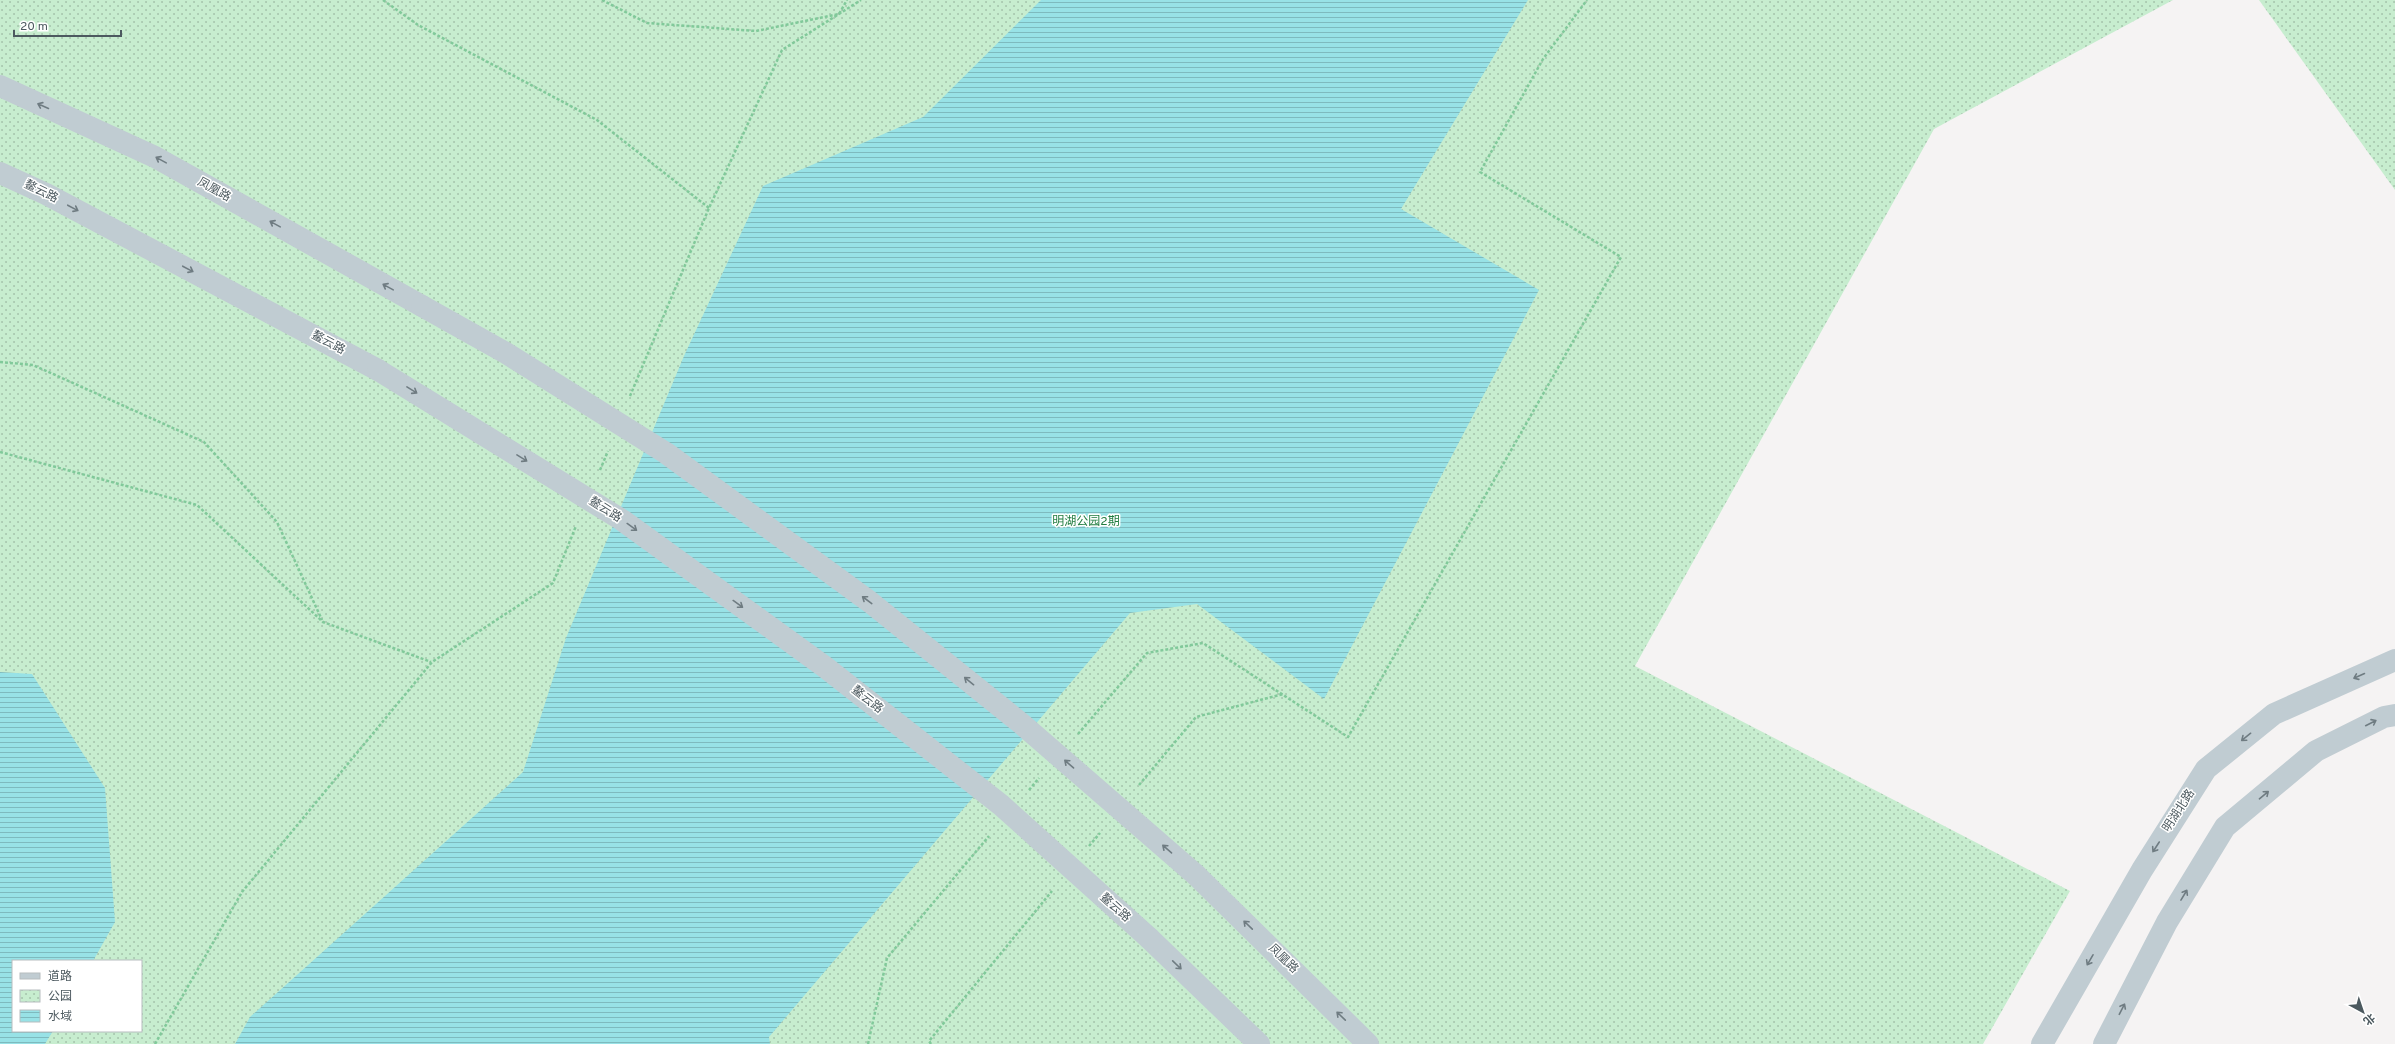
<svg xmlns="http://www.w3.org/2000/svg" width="2395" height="1044" viewBox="0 0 2395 1044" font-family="Overpass,'Noto Sans SC',sans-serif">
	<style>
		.park { fill: url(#park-dots); fill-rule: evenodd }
		.water { fill: url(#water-rules) }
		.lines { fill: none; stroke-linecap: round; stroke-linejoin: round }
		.path { stroke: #81c99a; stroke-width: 2.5; stroke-dasharray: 3 2; stroke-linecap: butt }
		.secondary { stroke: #c0ccd2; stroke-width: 22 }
		.secondary-bridge { stroke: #c0ccd2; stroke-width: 22 }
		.oneway { stroke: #6f7c82 }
		.labels { text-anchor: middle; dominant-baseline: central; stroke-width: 3; stroke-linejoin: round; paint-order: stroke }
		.street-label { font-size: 12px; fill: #4c595f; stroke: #fff }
		.park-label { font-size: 12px; fill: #207c3f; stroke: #fff }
	</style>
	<defs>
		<pattern id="park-dots" width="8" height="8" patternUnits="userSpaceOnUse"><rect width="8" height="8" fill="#c7edcf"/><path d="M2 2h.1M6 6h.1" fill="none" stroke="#a4c3ab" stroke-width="1.8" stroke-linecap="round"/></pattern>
		<pattern id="water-rules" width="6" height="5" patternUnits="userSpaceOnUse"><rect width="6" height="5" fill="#98e2e6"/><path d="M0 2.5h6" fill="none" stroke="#7ebabe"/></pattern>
	</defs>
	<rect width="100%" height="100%" fill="#f5f3f3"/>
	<!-- park -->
	<g class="park">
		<path d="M 0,0 L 2173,0 L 1934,129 L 1635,666 L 2070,891 L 1983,1044 L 0,1044 ZM 13,961 L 141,961 L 141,1031 L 13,1031 Z"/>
		<polygon points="2259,0 2395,0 2395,190"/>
	</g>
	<!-- water -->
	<g class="water">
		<polygon points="1041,0 1528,0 1401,209 1539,290 1324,699 1197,604 1130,613 769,1037 770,1044 235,1044 250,1017 523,772 566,638 684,356 763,186 923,117"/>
		<polygon points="0,672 32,674 105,788 115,922 93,961 13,961 13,1031 53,1031 45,1044 0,1044"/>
	</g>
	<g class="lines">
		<!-- path -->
		<g class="path">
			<polyline points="383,0 418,25 597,120 709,208"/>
			<polyline points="602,0 647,23 756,31 839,14 847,0"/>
			<polyline points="0,362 33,365 204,442 277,522 322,620"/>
			<polyline points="630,396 709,208 782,50 861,0"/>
			<polyline points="0,452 197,505 323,622 431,662"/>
			<polyline points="600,470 608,451"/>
			<polyline points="1078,734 1147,653 1203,643 1348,737 1621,257 1480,172 1543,59 1587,0"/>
			<polyline points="1139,785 1196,717 1283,694"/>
			<polyline points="1029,790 1039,778"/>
			<polyline points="1089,846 1100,833"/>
			<polyline points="155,1044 242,892 432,662 553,583 576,526"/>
			<polyline points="868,1044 887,958 989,836"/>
			<polyline points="931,1044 929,1041 1052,891"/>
		</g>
		<!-- secondary -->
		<g class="secondary">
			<polyline points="0,86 155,157 422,306"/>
			<polyline points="0,173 46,194 378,370"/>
			<polyline points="1196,875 1368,1044"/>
			<polyline points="1149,938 1259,1044"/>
			<polyline points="2042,1044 2142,870 2206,769 2274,714 2395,660"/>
			<polyline points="2104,1044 2167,922 2225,827 2316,751 2384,717 2395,715"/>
		</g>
		<!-- secondary-bridge -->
		<g class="secondary-bridge">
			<polyline points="422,306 506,353 666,453 870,602 1023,725 1196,875"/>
			<polyline points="378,370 622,520 825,667 1001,805 1149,938"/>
		</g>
	</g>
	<!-- one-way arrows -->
	<defs><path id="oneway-shaft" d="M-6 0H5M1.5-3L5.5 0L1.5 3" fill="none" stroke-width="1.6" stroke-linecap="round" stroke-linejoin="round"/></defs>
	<g class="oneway">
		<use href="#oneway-shaft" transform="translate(43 106) rotate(-156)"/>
		<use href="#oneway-shaft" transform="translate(161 160) rotate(-151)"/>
		<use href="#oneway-shaft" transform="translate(73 208) rotate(28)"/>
		<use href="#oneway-shaft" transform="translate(275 224) rotate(-151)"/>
		<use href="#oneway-shaft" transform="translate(188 269) rotate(28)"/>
		<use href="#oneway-shaft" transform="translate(388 287) rotate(-151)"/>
		<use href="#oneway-shaft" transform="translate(412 390) rotate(32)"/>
		<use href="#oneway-shaft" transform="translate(522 458) rotate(32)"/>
		<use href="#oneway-shaft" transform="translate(632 527) rotate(36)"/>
		<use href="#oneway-shaft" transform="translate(867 600) rotate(-143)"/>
		<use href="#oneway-shaft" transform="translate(738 604) rotate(36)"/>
		<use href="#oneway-shaft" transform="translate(2359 676) rotate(156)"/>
		<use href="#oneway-shaft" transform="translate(969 681) rotate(-141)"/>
		<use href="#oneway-shaft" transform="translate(2371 723) rotate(-27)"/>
		<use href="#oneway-shaft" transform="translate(2246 737) rotate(141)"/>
		<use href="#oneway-shaft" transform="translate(1069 764) rotate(-139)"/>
		<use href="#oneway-shaft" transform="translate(2264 795) rotate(-40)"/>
		<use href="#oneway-shaft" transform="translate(2156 847) rotate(123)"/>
		<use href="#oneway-shaft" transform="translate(1167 849) rotate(-139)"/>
		<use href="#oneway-shaft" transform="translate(2184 895) rotate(-59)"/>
		<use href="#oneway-shaft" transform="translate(1248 925) rotate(-136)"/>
		<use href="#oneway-shaft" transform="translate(2090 960) rotate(120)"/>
		<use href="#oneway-shaft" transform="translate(1177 965) rotate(44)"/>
		<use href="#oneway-shaft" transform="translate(2122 1009) rotate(-63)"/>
		<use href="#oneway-shaft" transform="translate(1341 1016) rotate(-136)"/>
	</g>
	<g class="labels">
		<!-- street labels -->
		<g class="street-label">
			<text transform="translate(214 190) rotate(29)">凤凰路</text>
			<text transform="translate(41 192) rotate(26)">鳌云路</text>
			<text transform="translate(328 343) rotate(28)">鳌云路</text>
			<text transform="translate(605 510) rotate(32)">鳌云路</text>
			<text transform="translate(867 700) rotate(38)">鳌云路</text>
			<text transform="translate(2179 811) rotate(-57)">明湖北路</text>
			<text transform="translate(1115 908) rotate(42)">鳌云路</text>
			<text transform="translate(1283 959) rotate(44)">凤凰路</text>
		</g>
		<!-- park labels -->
		<g class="park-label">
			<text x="1086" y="522">明湖公园2期</text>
		</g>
	</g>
	<!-- legend -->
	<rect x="12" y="960" width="130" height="72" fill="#ffffff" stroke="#b7bdbf"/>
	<rect x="20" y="973" width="20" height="6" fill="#c0ccd2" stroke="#b7bdbf"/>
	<text x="48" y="980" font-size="12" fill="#4c595f">道路</text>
	<rect x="20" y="990" width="20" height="12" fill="url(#park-dots)" stroke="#b7bdbf"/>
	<text x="48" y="1000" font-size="12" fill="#4c595f">公园</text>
	<rect x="20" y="1010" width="20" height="12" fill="url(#water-rules)" stroke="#b7bdbf"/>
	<text x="48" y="1020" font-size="12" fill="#4c595f">水域</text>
	<!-- north arrow -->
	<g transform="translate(2363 1012) rotate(140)" stroke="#ffffff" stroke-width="3" paint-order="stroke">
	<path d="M0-3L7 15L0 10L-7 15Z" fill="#4c595f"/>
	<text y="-6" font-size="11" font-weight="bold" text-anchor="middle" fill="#4c595f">北</text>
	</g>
	<!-- scale -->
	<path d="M14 30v6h107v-6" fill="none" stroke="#4c595f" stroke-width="2"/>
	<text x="20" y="30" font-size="12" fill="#4c595f" stroke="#ffffff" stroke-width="3" paint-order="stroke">20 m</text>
</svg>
